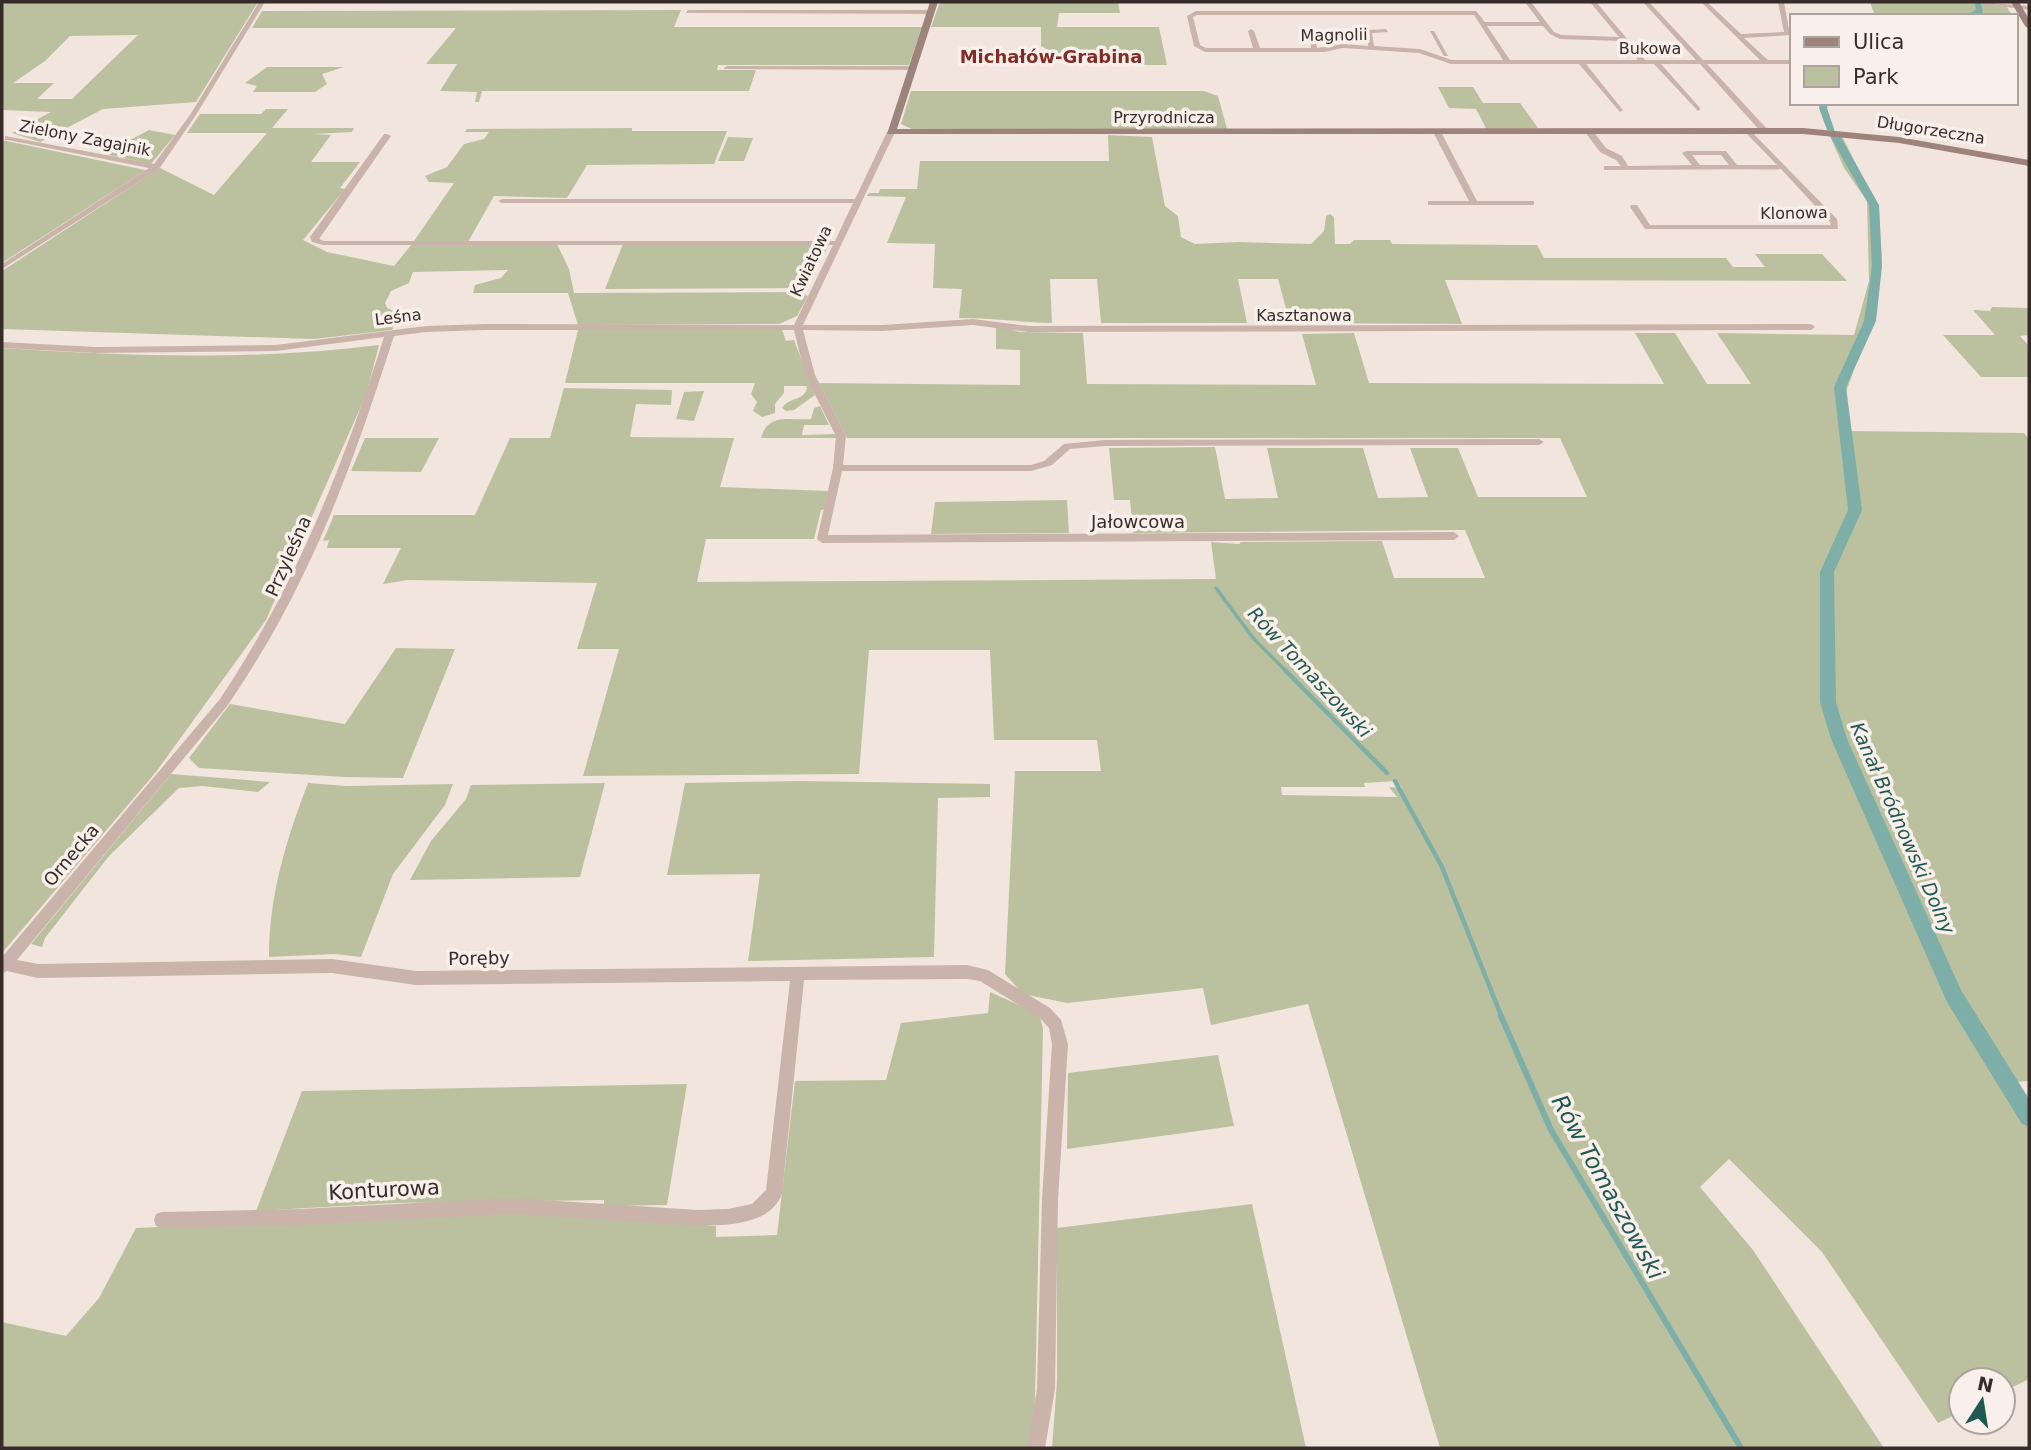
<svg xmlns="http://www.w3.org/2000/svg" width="2031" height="1450" viewBox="0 0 2031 1450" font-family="'DejaVu Sans',sans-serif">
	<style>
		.green { fill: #bbc19e; fill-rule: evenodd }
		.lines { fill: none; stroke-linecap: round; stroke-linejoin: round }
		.stream-far2 { stroke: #7eaea8; stroke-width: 3.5 }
		.stream-far1 { stroke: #7eaea8; stroke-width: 4.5 }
		.stream { stroke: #7eaea8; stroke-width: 6 }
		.canal { fill: #7eaea8; fill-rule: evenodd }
		.street { fill: #cab3aa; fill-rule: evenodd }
		.secondary { fill: #9e827c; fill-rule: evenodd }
		.labels { text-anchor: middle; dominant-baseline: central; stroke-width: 7; stroke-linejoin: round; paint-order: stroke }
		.far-street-label { font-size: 16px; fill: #382c2a; stroke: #faf0eb }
		.far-quarter-label { font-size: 18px; font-weight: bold; fill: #852b25; stroke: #faf0eb }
		.street-label { font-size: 18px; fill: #382c2a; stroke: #faf0eb }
		.water-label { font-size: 19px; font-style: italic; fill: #205852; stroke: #faf0eb }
		.near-street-label { font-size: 21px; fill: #382c2a; stroke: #faf0eb }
		.near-water-label { font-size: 23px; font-style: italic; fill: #205852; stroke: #faf0eb }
	</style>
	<rect width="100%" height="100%" fill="#f2e5de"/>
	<!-- green -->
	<g class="green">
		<path d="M 2,2 L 258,2 L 196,102 L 103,109 L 40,142 L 12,133 L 51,112 L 2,110 ZM 138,35 L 72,99 L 37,99 L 54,83 L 13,83 L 45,61 L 70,36 Z"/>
		<polygon points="940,2 1118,2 1120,13 1059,13 1057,27 1159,27 1167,65 1091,65 1084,59 1060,57 1041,46 1041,27 931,27"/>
		<polygon points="1870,2 1972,2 2007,7 2012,16 1875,16"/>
		<polygon points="681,10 674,27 922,27 909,65 718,65 717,70 756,70 749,91 482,91 479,102 475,102 477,92 440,91 457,64 426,64 456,28 252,28 262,11"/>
		<polygon points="267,67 344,67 322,74 327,84 315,92 253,92 257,86 245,83"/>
		<polygon points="1438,87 1473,87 1483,103 1520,103 1538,128 1487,130 1476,109 1449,108"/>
		<polygon points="911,91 1204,91 1218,96 1227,129 912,129 901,124"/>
		<polygon points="266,109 288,109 272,128 354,128 352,132 314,134 331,135 311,162 360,162 340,188 345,189 303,240 327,252 394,266 412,244 557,244 569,269 574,293 801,292 808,296 797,316 779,324 578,325 568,293 473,293 475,285 501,278 508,270 413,272 409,283 391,291 385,303 387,308 398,313 392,330 314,339 2,329 2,271 160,168 214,195 267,133 187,133 200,114 261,114"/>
		<polygon points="632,128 632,131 727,131 714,164 587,165 567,198 494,196 468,242 414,241 454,183 429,182 425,176 447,167 464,144 484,139 489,132 465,132 467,129"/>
		<polygon points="149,130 175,135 151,164 104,154"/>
		<path d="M 1108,135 L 1152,137 L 1165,206 L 1178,216 L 1181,237 L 1195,244 L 1238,242 L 1311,244 L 1324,231 L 1326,216 L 1330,214 L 1334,217 L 1335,244 L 1350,244 L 1354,240 L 1390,240 L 1392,244 L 1537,245 L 1544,258 L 1726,258 L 1733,267 L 1765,267 L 1755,254 L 1822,254 L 1847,281 L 1445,280 L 1462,324 L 1290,323 L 1278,279 L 1238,279 L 1247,323 L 1101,323 L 1097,279 L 1050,279 L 1052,323 C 1020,322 991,318 959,318 L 962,289 L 933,288 L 935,244 L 887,243 L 906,197 L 867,196 L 869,193 L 879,193 L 880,189 L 917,189 L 920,161 L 1109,161 Z"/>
		<path d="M 1830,136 L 1842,136 L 1879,210 L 1882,261 L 1878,301 L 1845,395 L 1850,431 L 2024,433 L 2029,439 L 2029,1081 L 2016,1082 L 2029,1103 L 2029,1379 L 2003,1392 L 2003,1380 L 1961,1380 L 1961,1412 L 1938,1423 L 1822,1252 L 1729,1159 L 1700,1187 L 1753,1250 L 1884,1448 L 1440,1448 L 1308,1004 L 1211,1025 L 1203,988 L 1067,1003 L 1023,994 L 1005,974 L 1015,771 L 1101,771 L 1097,740 L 994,740 L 990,650 L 869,650 L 859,774 L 583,776 L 619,649 L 577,649 L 597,583 L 408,580 L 383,584 L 401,548 L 327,548 L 329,540 L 323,541 L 334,515 L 475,515 L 510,438 L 550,438 L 564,388 L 672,390 L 671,405 L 636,404 L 630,437 L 734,438 L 720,487 L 828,491 L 826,509 L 821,510 L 814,539 L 706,539 L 697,582 L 1216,579 L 1211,542 L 1239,544 L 1241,542 L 1382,541 L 1394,578 L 1485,578 L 1465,530 L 1133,533 L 1130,500 L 1114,500 L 1109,448 L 1215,447 L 1225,499 L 1278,498 L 1267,448 L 1363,448 L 1378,498 L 1428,497 L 1410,448 L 1458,448 L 1478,497 L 1587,497 L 1560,438 L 847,438 L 819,383 L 1020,385 L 1020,350 L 996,349 L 996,326 L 1020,332 L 1083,333 L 1087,384 L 1316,385 L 1302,334 L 1354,333 L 1369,383 L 1664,384 L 1635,333 L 1675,333 L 1707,384 L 1751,384 L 1717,333 L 1854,335 L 1869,281 L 1867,201 L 1844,168 ZM 1397,781 L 1402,788 L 1389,787 L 1397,797 L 1282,795 L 1281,787 L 1365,787 L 1364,783 Z"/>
		<polygon points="728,137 753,138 744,161 718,161"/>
		<polygon points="2,140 145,170 146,170 2,263"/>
		<polygon points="623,244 829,245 806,288 605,289"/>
		<polygon points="1992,307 2029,308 2029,335 2020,336 2029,346 2029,377 1981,377 1943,335 1995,335 1973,310 1990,311"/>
		<path d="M 578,330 L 782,330 L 786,341 L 794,340 L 815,395 L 794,410 L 786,411 L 782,408 C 789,397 803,401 807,389 L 806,386 L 784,386 L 784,393 L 775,404 L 775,413 L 762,417 L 753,411 L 757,402 L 751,394 L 755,383 L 565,383 Z"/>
		<path d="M 379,345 L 366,395 L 266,620 L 156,772 L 2,953 L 2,348 C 127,356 255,361 379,345 Z"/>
		<polygon points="704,391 694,421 676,419 684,392"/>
		<path d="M 820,406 L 829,425 L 804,425 L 802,435 L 835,434 L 837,438 L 761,438 C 768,412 791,421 811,419 L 814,408 Z"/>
		<polygon points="365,438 439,438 421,472 351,471"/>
		<polygon points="1067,500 1069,533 931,534 935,502"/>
		<polygon points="396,648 455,649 403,778 345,777 199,768 189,758 230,704 345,724"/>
		<polygon points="171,774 270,782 258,792 202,786 179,788 109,856 45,938 42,947 31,944"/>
		<polygon points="799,781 990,784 990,797 938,798 934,957 748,961 760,874 667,875 685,783"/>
		<path d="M 308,783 L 346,786 L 453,784 L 445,805 L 393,874 L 361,957 L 335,954 L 269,957 C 269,896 286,840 308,783 Z"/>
		<polygon points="605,783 580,877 410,880 431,841 466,799 471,785"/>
		<polygon points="990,992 1039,1014 1043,1028 1036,1356 1034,1433 1028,1448 2,1448 2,1322 66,1336 99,1298 136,1228 486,1212 716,1226 716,1237 777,1235 795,1081 886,1080 901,1023 988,1013"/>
		<polygon points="1218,1055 1234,1126 1067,1149 1068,1073"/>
		<polygon points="687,1084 667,1205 604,1206 604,1200 395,1203 256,1211 302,1091"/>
		<polygon points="1252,1204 1306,1448 1052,1448 1057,1381 1057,1228"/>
	</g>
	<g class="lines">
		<!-- stream-far2 -->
		<polyline class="stream-far2" points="1216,588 1254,639 1287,672"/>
		<!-- stream-far1 -->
		<g class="stream-far1">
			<polyline points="1285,670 1387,773"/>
			<polyline points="1395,781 1442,867 1502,1018"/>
		</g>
		<!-- stream -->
		<polyline class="stream" points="1501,1016 1551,1130 1741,1448"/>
		<!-- canal -->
		<g class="canal">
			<polygon points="1975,3 1981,3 1983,13 1964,16 1976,10"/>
			<polygon points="1820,103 1828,103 1827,108 1835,132 1827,130 1819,108"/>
			<polygon points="1835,133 1840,136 1879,205 1882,266 1876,321 1846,387 1862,510 1834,572 1836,702 1847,739 1961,990 2029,1099 2029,1127 2022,1124 1947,1002 1831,739 1820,702 1820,572 1848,510 1834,387 1864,321 1872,266 1869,205 1830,136"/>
		</g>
		<!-- street -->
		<g class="street">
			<polygon points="259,2 265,2 196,115 159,169 2,269 2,264 149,168 8,140 5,140 5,136 154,164 190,115"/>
			<path d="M 1525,2 L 1531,2 L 1554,32 L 1561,35 L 1619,37 L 1590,2 L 1596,2 L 1645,60 L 1696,60 L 1643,2 L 1649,2 L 1703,60 L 1760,60 L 1701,2 L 1707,2 L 1741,34 L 1784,32 L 1778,2 L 1784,2 L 1790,35 L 1744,38 L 1768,60 L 1791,60 L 1791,64 L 1707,64 L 1769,131 L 1762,133 L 1700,64 L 1661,64 L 1700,108 L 1700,110 L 1698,111 L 1654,64 L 1586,64 L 1622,109 L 1623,110 L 1620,112 L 1579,64 L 1451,64 L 1419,53 L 1343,48 L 1324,52 L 1205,52 L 1194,46 L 1187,16 L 1196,11 L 1476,11 L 1485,22 L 1540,22 ZM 1197,15 L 1474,15 L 1503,60 L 1452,60 L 1420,49 L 1374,46 L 1372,33 L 1388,32 L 1386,29 L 1367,30 L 1368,46 L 1343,44 L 1317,48 L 1315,31 L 1312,29 L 1309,31 L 1311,48 L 1260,48 L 1254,31 L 1251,29 L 1248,31 L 1253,48 L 1206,48 L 1200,45 L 1193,17 ZM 1487,26 L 1543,26 L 1550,34 L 1560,39 L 1622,41 L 1638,60 L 1510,60 Z"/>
			<polygon points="1980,2 2029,6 2029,10 1983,4"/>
			<polygon points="688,10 931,10 934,12 931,14 686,13"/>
			<polygon points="1430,31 1434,31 1448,56 1444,56"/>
			<polygon points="727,66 913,66 916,68 913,70 725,69 724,68"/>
			<path d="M 1749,129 L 1837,219 L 1838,229 L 1645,229 L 1630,207 L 1631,205 L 1637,205 L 1650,225 L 1831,225 L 1830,222 L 1781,169 L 1607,170 L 1604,170 L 1604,166 L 1621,166 L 1616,160 L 1600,152 L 1585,132 L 1592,130 L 1606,148 L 1622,156 L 1628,166 L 1692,165 L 1682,153 L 1686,151 L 1726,151 L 1737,165 L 1777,165 L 1746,133 L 1745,131 ZM 1692,155 L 1721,155 L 1729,165 L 1700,165 Z"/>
			<path d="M 891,130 L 895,132 L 803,325 L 882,325 L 973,319 L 1029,326 L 1811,324 L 1815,327 L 1811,330 L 1029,332 L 973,325 L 882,331 L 803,330 L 815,375 L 846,436 L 843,465 L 1031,465 L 1044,461 L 1064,444 L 1105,440 L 1539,439 L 1544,442 L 1539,445 L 1105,446 L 1070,449 L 1052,465 L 1031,471 L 842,471 L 828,535 L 1454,532 L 1459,536 L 1454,540 L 822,543 L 817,539 L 833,468 L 836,436 L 805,375 L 794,330 L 485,330 L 426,332 L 394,336 C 368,416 342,495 305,571 C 283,618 257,662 228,705 L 17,960 L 38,964 L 332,959 L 416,971 L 967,965 L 988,970 L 1050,1008 L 1061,1020 L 1068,1044 L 1058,1199 L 1055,1389 L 1045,1448 L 1027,1448 L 1037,1389 L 1042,1199 L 1052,1044 L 1049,1028 L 1040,1018 L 980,981 L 967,979 L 804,980 L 782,1194 C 769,1226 727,1225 698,1226 L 512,1214 L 300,1225 L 162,1228 L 156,1226 L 154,1220 L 156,1214 L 162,1212 L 300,1209 L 512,1198 L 698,1210 L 728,1209 L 752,1204 L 766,1190 L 790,981 L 416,985 L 332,973 L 38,978 L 7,971 L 2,974 L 2,957 L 220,699 C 297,583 342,469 384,337 L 276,351 L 95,353 L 2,348 L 2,342 L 95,347 L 276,345 L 426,326 L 485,324 L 794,325 L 833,245 L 323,245 L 312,242 L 310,237 L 384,134 L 387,134 L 391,136 L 319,239 L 324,241 L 835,241 L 853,203 L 502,203 L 498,201 L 502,199 L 855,199 L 887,132 Z"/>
			<polygon points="1437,130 1441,132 1477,201 1534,201 1534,205 1428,205 1428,201 1469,201 1433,132"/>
		</g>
		<!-- secondary -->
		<g class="secondary">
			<polygon points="930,2 938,2 897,129 1803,128 1899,137 2029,160 2029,166 1899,143 1803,134 887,134"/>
			<polygon points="2011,2 2019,2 2029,19 2029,29 2025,26"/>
		</g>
	</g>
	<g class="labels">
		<!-- far-street labels -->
		<g class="far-street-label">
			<text transform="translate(1334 35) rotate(-1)">Magnolii</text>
			<text x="1650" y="48">Bukowa</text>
			<text x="1164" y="117">Przyrodnicza</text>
			<text transform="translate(1931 130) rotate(9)">Długorzeczna</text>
			<text transform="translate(85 138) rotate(11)">Zielony Zagajnik</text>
			<text transform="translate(1794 213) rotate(-1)">Klonowa</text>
			<text transform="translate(811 261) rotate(-65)">Kwiatowa</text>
			<text x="1304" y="315">Kasztanowa</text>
			<text transform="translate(398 317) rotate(-7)">Leśna</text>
		</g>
		<!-- far-quarter labels -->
		<g class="far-quarter-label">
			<text x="1051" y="56">Michałów-Grabina</text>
		</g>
		<!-- street labels -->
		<g class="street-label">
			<text x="1138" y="521">Jałowcowa</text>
			<text transform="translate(288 556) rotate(-66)">Przyleśna</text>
			<text transform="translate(71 855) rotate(-50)">Ornecka</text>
			<text transform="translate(479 958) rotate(-1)">Poręby</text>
		</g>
		<!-- water labels -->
		<g class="water-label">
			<text transform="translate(1310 672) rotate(47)">Rów Tomaszowski</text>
			<text transform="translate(1903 828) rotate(66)">Kanał Bródnowski Dolny</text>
		</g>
		<!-- near-street labels -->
		<g class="near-street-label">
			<text transform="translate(384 1190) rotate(-3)">Konturowa</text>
		</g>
		<!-- near-water labels -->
		<g class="near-water-label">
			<text transform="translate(1608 1187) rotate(61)">Rów Tomaszowski</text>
		</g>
	</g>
	<!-- border -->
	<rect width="2031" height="1450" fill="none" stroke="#382c2a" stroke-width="7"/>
	<!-- legend -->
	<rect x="1790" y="14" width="228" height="91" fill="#faf0eb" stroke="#aca29e" stroke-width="2"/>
	<rect x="1804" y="37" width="35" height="10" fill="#9e827c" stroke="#aca29e" stroke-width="2"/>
	<text x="1853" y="49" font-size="21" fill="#382c2a">Ulica</text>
	<rect x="1804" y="66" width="35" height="21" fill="#bbc19e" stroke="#aca29e" stroke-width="2"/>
	<text x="1853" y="84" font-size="21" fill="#382c2a">Park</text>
	<!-- north arrow -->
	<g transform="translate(1982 1401) rotate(12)"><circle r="33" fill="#faf0eb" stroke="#aca29e" stroke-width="2"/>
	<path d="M0-5L12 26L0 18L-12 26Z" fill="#205852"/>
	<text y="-10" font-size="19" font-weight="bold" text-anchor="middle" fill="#382c2a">N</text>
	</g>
</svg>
